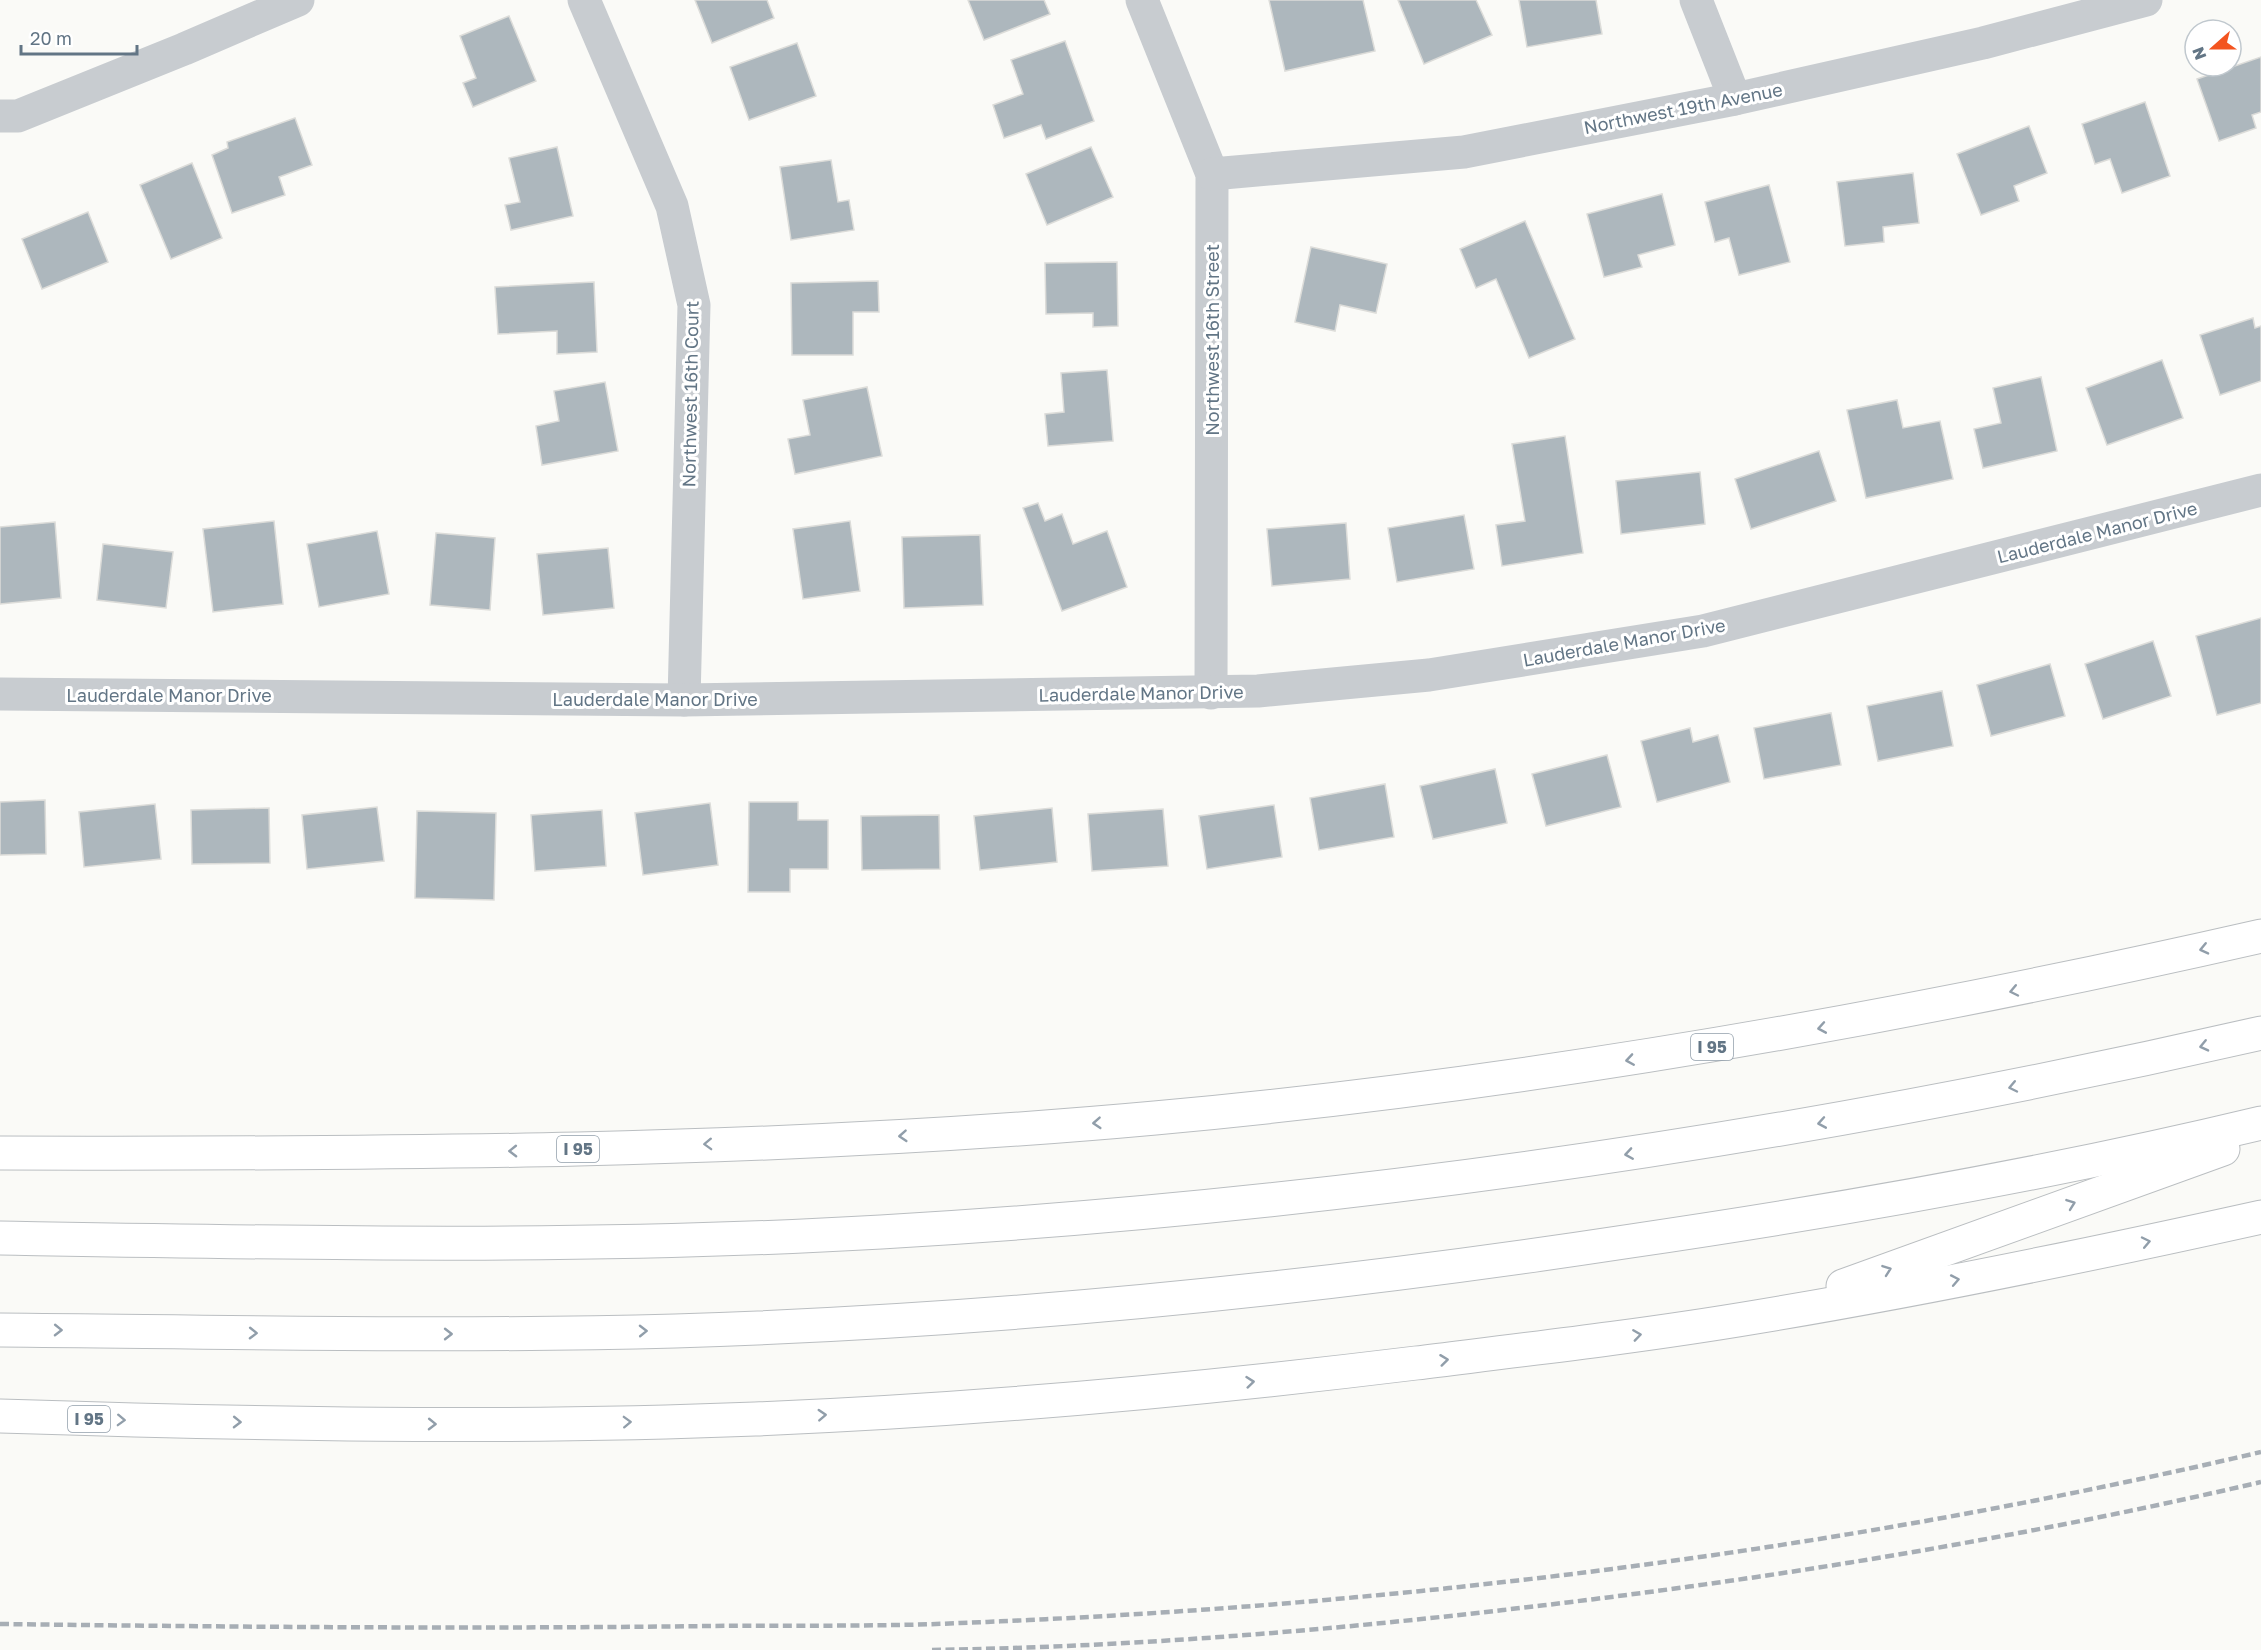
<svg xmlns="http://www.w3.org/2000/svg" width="2261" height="1650" viewBox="0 0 2261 1650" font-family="'Golos Text',sans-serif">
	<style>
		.building { fill: #adb7bd; stroke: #dcdcd9; stroke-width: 1.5 }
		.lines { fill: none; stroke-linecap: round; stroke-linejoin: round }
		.highway-casing { stroke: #babec1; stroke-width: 35 }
		.street { stroke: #c8ccd0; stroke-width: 33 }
		.highway { stroke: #fff; stroke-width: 33 }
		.rail { stroke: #a7aeb5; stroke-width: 4.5; stroke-dasharray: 9 4.5; stroke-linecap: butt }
		.oneway { stroke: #919eaa }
		.labels { text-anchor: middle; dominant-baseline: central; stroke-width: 6; stroke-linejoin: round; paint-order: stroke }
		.shield { fill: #fff; stroke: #919eaa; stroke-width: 1.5 }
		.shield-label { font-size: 16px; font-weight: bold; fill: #627585 }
		.street-label { font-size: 18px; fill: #627585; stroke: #fff }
	</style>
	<rect width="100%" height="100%" fill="#fafaf7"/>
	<!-- building -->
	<g class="building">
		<polygon points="695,0 767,0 774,18 712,43"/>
		<polygon points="968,0 1044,0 1050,14 984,40"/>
		<polygon points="1269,0 1363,0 1375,51 1285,71"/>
		<polygon points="1398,0 1476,0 1492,35 1424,64"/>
		<polygon points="1519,0 1596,0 1602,34 1527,47"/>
		<polygon points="509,16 536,81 473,107 463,83 476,78 460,36"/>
		<polygon points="1065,41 1094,121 1046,139 1041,125 1004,138 993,105 1023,94 1011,60"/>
		<polygon points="797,43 816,96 749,120 730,67"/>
		<polygon points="2261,57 2261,112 2252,115 2256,128 2219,141 2197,79"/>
		<polygon points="2145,102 2170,176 2122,193 2110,159 2095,164 2082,124"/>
		<polygon points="295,118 312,165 279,177 285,195 232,213 212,155 228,148 227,142"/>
		<polygon points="2029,126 2047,173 2014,186 2019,201 1981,215 1957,154"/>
		<polygon points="557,147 573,216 511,230 505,205 520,202 509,158"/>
		<polygon points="1091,147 1113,197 1047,225 1026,174"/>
		<polygon points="831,160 838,202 849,200 854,230 791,240 780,167"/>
		<polygon points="192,163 222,238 171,259 140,185"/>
		<polygon points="1913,173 1919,223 1883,227 1884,242 1845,246 1837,182"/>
		<polygon points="1769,185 1790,262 1739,275 1729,238 1715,242 1705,202"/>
		<polygon points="1662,194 1675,245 1638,255 1642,267 1604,277 1587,214"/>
		<polygon points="88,212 108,262 42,289 22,239"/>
		<polygon points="1525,221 1575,339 1529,358 1496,279 1476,288 1460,249"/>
		<polygon points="1311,247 1387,264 1376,313 1340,305 1335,331 1295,322"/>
		<polygon points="1117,262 1118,326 1093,327 1093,313 1046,314 1045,263"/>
		<polygon points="878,281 879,312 853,312 853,355 792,355 791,283"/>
		<polygon points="594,282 597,352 557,354 557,331 498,334 495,287"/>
		<polygon points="2253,318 2255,328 2261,326 2261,381 2220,395 2200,335"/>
		<polygon points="2162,360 2183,418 2107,445 2086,388"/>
		<polygon points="1107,370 1113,441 1048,446 1045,414 1064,412 1061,373"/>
		<polygon points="2041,377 2057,451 1983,468 1974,429 2001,423 1993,388"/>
		<polygon points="605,382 618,451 542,465 536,426 559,421 554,391"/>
		<polygon points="867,387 882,456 795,474 788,439 810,435 803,400"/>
		<polygon points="1897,400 1903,428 1940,421 1953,479 1866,498 1847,410"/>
		<polygon points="1565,436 1583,553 1502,566 1496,525 1525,521 1512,444"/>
		<polygon points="1819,451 1836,501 1751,529 1735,479"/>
		<polygon points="1700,472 1705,524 1621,534 1616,481"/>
		<polygon points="1038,503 1045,521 1062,514 1073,544 1107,531 1127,587 1062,611 1023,508"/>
		<polygon points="1464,515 1474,569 1397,582 1388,528"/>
		<polygon points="274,521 283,604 213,612 203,529"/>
		<polygon points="850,521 860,591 803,599 793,529"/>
		<polygon points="55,522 61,598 0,604 0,527"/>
		<polygon points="1346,523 1350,579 1272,586 1267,529"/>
		<polygon points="377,531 389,594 319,607 307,544"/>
		<polygon points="436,533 495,538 490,610 430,605"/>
		<polygon points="980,535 983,605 904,608 902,537"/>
		<polygon points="103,544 173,552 166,608 97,600"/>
		<polygon points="608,548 614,608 543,615 537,554"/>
		<polygon points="2261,618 2261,703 2217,715 2196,636"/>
		<polygon points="2153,641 2171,696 2103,719 2085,664"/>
		<polygon points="2050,664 2065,716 1991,736 1977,685"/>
		<polygon points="1942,691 1953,746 1878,761 1867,706"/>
		<polygon points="1831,713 1841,765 1764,779 1754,728"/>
		<polygon points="1690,728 1693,742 1718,735 1730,782 1657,802 1641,741"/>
		<polygon points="1607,755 1621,807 1546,826 1532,774"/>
		<polygon points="1495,769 1507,823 1433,839 1420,786"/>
		<polygon points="1385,784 1394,837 1319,850 1310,798"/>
		<polygon points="45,800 46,854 0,855 0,802"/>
		<polygon points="749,802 798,802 798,820 828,820 828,869 790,869 790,892 748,892"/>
		<polygon points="710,803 718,865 643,875 635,813"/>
		<polygon points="155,804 161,859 84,867 79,812"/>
		<polygon points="1274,805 1282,857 1207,869 1199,816"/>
		<polygon points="377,807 384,861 307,869 302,815"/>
		<polygon points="269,808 270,863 192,864 191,810"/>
		<polygon points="1052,808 1057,862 980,870 974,816"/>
		<polygon points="1163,809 1168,866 1092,871 1088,814"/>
		<polygon points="602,810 606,866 535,871 531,815"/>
		<polygon points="417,811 496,813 494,900 415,898"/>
		<polygon points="939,815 940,869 862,870 861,816"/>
	</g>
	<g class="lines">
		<!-- highway casing -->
		<g class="highway-casing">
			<g id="highway">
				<path d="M 0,1153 C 385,1154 771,1153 1155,1118 C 1528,1084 1896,1019 2261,936"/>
				<path d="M 0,1238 C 294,1243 587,1249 881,1232 C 1346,1205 1807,1137 2261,1033"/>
				<polyline points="1843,1286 2223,1149"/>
				<path d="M 0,1330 C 225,1332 450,1337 675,1331 C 995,1321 1315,1289 1631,1241 C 1843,1210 2053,1173 2261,1123"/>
				<path d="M 0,1416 C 252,1424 503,1429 755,1419 C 976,1410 1196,1390 1416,1363 C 1529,1349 1643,1336 1756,1317 C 1925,1289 2094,1254 2261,1217"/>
			</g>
		</g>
		<!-- street -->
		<g class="street">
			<polyline points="584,0 672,206 694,305 684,700"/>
			<polyline points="1142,0 1212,174 1211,693"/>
			<polyline points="1696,0 1735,99"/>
			<polyline points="0,116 18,116 184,49 298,0"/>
			<polyline points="1212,174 1464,152 1735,99 1983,43 2146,0"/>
			<polyline points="0,694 684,700 1258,691 1429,675 1703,631 2261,490"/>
		</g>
		<!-- highway -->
		<use href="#highway" class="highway"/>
		<!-- rail -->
		<g class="rail">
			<path d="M 0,1624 C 236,1627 472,1629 709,1626 C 792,1625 876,1627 960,1623 C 1398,1606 1834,1552 2261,1452"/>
			<path d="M 932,1650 C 1122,1647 1314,1632 1503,1610 C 1758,1581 2012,1540 2261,1482"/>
		</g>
	</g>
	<!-- one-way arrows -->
	<defs><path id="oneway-chevron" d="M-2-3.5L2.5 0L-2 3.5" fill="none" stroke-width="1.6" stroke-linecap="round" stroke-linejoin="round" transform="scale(1.5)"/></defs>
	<g class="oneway">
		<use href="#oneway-chevron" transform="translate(2204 949) rotate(167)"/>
		<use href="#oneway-chevron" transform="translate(2014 991) rotate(168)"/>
		<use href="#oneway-chevron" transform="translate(1822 1028) rotate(170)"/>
		<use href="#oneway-chevron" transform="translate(2204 1046) rotate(167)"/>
		<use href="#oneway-chevron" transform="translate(1630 1060) rotate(171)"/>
		<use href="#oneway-chevron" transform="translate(2013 1087) rotate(168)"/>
		<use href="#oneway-chevron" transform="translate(1097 1123) rotate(176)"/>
		<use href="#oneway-chevron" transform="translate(1822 1123) rotate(170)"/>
		<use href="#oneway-chevron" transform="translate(903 1136) rotate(176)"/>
		<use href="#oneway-chevron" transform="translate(708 1144) rotate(178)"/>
		<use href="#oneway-chevron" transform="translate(513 1151) rotate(179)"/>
		<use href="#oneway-chevron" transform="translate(1629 1154) rotate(171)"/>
		<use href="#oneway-chevron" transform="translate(2071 1204) rotate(-20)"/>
		<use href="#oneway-chevron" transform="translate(2146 1242) rotate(-12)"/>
		<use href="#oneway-chevron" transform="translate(1887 1270) rotate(-20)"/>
		<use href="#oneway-chevron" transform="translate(1955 1280) rotate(-11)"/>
		<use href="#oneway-chevron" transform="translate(58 1330) rotate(1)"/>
		<use href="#oneway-chevron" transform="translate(643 1331) rotate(-1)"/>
		<use href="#oneway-chevron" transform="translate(253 1333) rotate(1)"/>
		<use href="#oneway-chevron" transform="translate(448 1334)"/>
		<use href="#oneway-chevron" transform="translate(1637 1335) rotate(-8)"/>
		<use href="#oneway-chevron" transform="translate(1444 1360) rotate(-7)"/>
		<use href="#oneway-chevron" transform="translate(1250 1382) rotate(-6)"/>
		<use href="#oneway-chevron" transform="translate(822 1415) rotate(-3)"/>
		<use href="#oneway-chevron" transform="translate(121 1420) rotate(2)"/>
		<use href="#oneway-chevron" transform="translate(237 1422) rotate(1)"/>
		<use href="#oneway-chevron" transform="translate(627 1422) rotate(-2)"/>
		<use href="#oneway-chevron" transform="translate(432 1424) rotate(1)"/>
	</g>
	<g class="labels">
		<!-- shield labels -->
		<g class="shield">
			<rect x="1691" y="1034" width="42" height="26" rx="4.5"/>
			<rect x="557" y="1136" width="42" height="26" rx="4.5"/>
			<rect x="68" y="1406" width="42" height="26" rx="4.5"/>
		</g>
		<g class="shield-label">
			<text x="1712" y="1047">I 95</text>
			<text x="578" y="1149">I 95</text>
			<text x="89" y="1419">I 95</text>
		</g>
		<!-- street labels -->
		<g class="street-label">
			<text transform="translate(1683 108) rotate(-11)">Northwest 19th Avenue</text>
			<text transform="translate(1212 340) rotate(-90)">Northwest 16th Street</text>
			<text transform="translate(690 394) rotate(-89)">Northwest 16th Court</text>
			<text transform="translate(2097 532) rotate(-14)">Lauderdale Manor Drive</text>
			<text transform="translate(1624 642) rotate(-10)">Lauderdale Manor Drive</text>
			<text transform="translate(1141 693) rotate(-1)">Lauderdale Manor Drive</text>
			<text x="169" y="695">Lauderdale Manor Drive</text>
			<text x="655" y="699">Lauderdale Manor Drive</text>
		</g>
	</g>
	<!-- north arrow -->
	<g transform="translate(2213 48) rotate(249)"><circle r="28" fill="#ffffff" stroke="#c0c8ce" stroke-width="1.5"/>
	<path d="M0-4.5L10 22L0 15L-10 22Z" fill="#f3541f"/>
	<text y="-9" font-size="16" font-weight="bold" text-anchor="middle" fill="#627585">N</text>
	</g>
	<!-- scale -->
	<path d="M21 45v9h116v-9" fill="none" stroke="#627585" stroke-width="3"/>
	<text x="30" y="45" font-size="18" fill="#627585" stroke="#ffffff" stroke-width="4.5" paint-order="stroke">20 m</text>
</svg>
